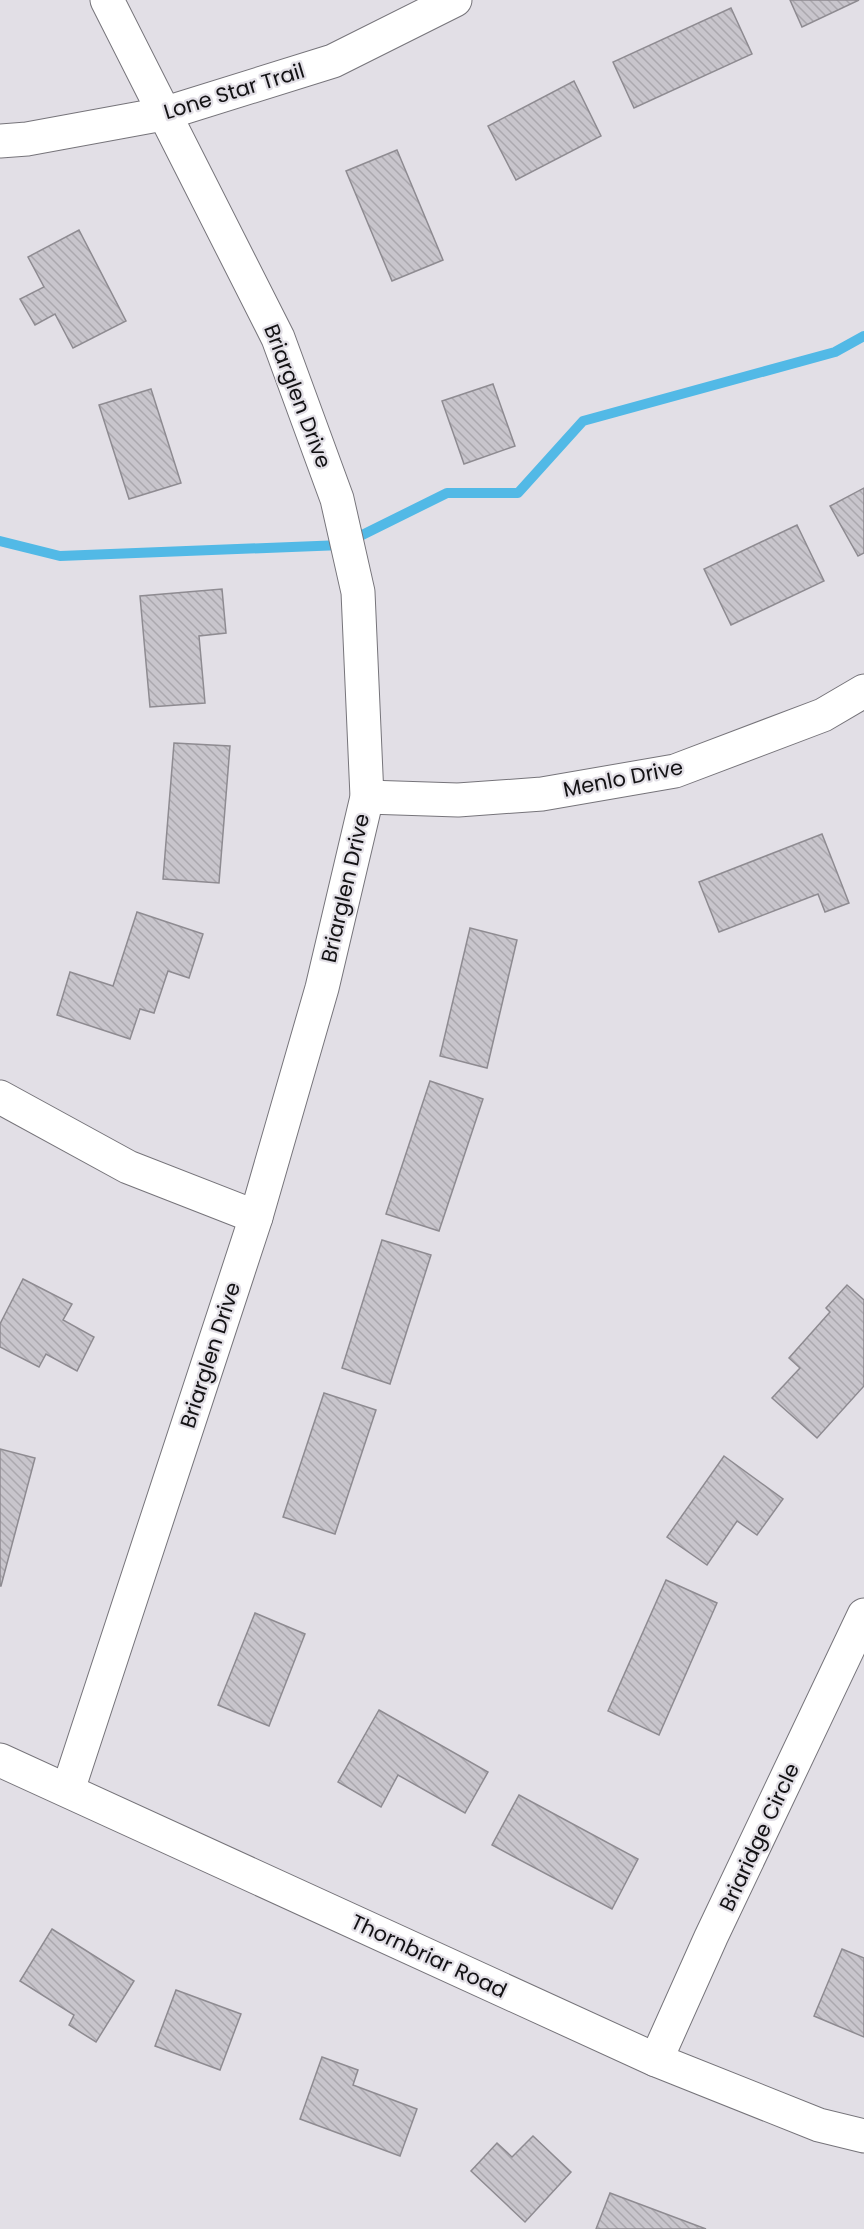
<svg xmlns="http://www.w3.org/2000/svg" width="864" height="2229" viewBox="0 0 864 2229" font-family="Poppins,sans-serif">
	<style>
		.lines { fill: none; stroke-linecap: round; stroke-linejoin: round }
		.stream { stroke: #52b9e6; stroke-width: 10 }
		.building { fill: url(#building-back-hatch); stroke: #8e8b91; stroke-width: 1.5 }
		.minor-casing { stroke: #76747a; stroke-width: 35 }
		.minor { stroke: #fff; stroke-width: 33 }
		.labels { text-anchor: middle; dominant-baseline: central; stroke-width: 4.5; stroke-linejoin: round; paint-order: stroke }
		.street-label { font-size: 21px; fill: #131214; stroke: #e2dfe6 }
	</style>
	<defs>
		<pattern id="building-back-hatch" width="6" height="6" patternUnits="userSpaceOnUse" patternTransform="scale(1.5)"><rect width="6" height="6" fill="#c8c5cc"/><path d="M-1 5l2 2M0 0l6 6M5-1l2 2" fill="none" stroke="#aba8ae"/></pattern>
	</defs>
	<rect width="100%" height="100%" fill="#e2dfe6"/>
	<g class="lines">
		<!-- stream -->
		<polyline class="stream" points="0,541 60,556 342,545 447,493 518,493 583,421 835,352 864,336"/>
	</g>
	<!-- building -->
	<g class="building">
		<polygon points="790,0 859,0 802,27"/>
		<polygon points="731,8 752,54 634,108 613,62"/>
		<polygon points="574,81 601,136 516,180 488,126"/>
		<polygon points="397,150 443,260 392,281 346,171"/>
		<polygon points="79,230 126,321 73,348 55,314 35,325 20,299 44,287 28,257"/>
		<polygon points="493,384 515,446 464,464 442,401"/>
		<polygon points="151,389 181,483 129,499 99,405"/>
		<polygon points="864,488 864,553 858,556 830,506"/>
		<polygon points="797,525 824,581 731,625 704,569"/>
		<polygon points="222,589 226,633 199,636 205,703 150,707 140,596"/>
		<polygon points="174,743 230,746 219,883 163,879"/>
		<polygon points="822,834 849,903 825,912 818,894 719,932 699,882"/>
		<polygon points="137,912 203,934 189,978 168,971 154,1013 140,1009 130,1039 57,1015 70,972 113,986"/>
		<polygon points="470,928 517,940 487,1068 440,1056"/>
		<polygon points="430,1081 483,1099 439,1231 386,1214"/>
		<polygon points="382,1240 431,1255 390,1384 342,1368"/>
		<polygon points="23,1279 72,1304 63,1320 94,1337 77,1371 46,1354 39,1367 0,1347 0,1324"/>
		<polygon points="847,1285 864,1300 864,1386 817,1438 772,1398 800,1368 789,1358 830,1312 826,1308"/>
		<polygon points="324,1393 376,1410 335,1534 283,1517"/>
		<polygon points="0,1449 35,1458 1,1586 0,1586"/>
		<polygon points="724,1456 783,1499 757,1535 737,1521 707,1565 667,1537"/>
		<polygon points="666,1580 717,1603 659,1735 608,1711"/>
		<polygon points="255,1613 305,1634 269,1726 218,1705"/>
		<polygon points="379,1710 488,1772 465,1813 398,1775 381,1807 338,1782"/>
		<polygon points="519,1795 638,1859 612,1909 492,1845"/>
		<polygon points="52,1929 134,1981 96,2042 69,2025 74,2015 20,1981"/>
		<polygon points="842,1949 864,1958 864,2037 814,2016"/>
		<polygon points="176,1990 241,2014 220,2070 155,2046"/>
		<polygon points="322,2057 358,2070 353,2085 417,2109 400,2156 300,2119"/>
		<polygon points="533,2136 571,2172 525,2222 471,2171 497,2143 512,2157"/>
		<polygon points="610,2193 706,2229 596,2229"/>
	</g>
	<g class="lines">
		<!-- minor casing -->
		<g class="minor-casing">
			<g id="minor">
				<polyline points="0,141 27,139 163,114 333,61 455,0"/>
				<polyline points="367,797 458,800 542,794 675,771 823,715 864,691"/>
				<polyline points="0,1097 128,1167 256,1217"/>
				<polyline points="0,1760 656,2060 819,2125 864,2136"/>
				<polyline points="68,1790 256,1217 322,988 367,797 358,592 337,499 278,338 107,0"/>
				<polyline points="656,2060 711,1937 864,1615"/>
			</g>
		</g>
		<!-- minor -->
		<use href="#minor" class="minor"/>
	</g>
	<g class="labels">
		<!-- street labels -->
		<g class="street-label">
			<text transform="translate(234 91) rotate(-17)">Lone Star Trail</text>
			<text transform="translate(298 396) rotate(69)">Briarglen Drive</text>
			<text transform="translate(623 778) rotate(-11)">Menlo Drive</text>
			<text transform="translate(345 888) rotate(-77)">Briarglen Drive</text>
			<text transform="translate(210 1355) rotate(-72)">Briarglen Drive</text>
			<text transform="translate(759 1837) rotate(-65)">Briaridge Circle</text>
			<text transform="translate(429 1956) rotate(25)">Thornbriar Road</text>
		</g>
	</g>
</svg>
